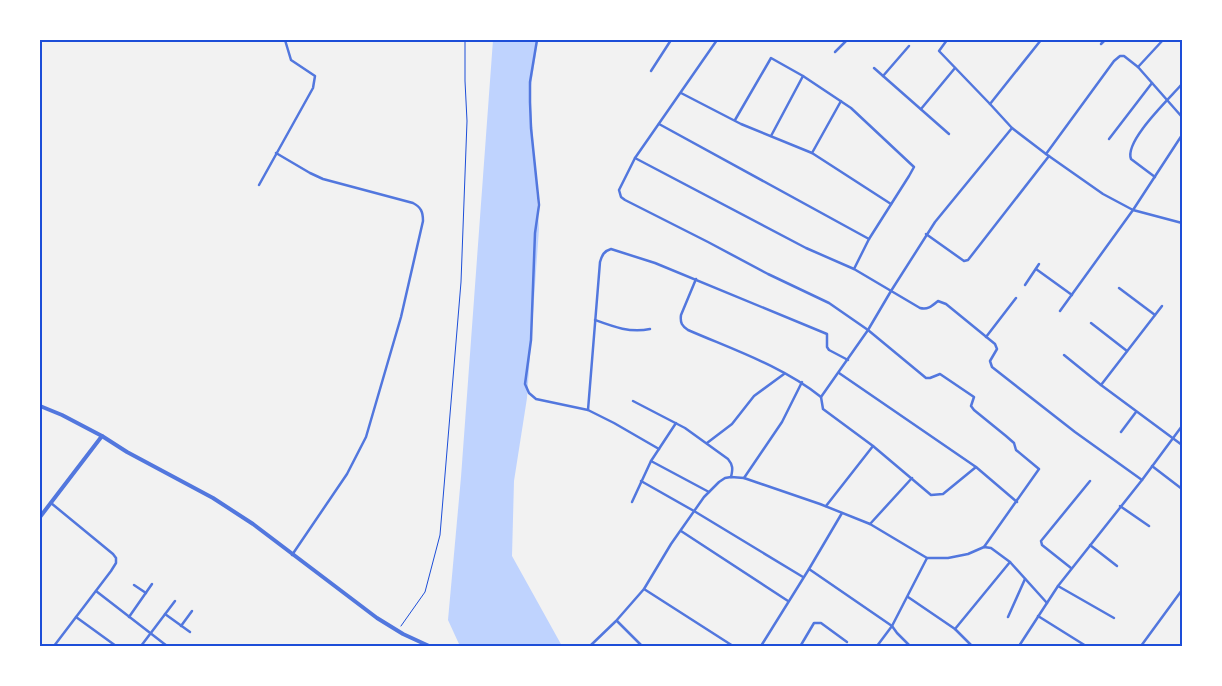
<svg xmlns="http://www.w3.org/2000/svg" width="1222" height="686" viewBox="0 0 1222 686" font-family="Montserrat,sans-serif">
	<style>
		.water { fill: #bfd3fe }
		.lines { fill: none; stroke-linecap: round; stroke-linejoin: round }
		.path { stroke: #1d4ed8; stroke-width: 1 }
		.minor { stroke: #5277de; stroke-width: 2.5 }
		.tertiary { stroke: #5277de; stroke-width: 4 }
		.neatline { fill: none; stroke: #1d4ed8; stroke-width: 2 }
	</style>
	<rect width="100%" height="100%" fill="#f2f2f2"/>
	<!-- water -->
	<polygon class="water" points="493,40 538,40 530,92 539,229 527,398 514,481 512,556 562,646 462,646 459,644 448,620 461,477"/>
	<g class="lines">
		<!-- path -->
		<polyline class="path" points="401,626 425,592 440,535 461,282 467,121 465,81 465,40"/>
		<!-- minor -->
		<g class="minor">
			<polyline points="537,40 530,82 530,102 531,128 539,205 535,233 531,340 525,384 529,393 536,399 588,410 614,423 659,449"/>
			<polyline points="717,40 635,158 619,190 621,197 625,200 708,242 768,274 829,303 868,330 926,378 930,378 940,374 974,397 971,406 974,410 1006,436 1014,443 1016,450 1039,469 984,547"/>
			<polyline points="947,40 939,51 990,104"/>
			<polyline points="1041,40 990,104 1012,128 1046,154 1103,194 1133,210 1182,223"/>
			<polyline points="1101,44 1105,40"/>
			<polyline points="835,52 847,40"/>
			<polyline points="1138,67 1163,40"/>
			<polyline points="874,68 949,134"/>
			<polyline points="651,71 671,40"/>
			<polyline points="803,76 851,108 914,167 909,176 869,239 854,269"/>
			<polyline points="883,76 909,46"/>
			<polyline points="681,93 741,124 812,153 891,204"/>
			<polyline points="921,109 955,68"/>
			<polyline points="735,120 771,58 803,76 771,136"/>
			<polyline points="659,124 869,239"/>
			<polyline points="1109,139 1152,83"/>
			<path d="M 276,153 L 310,173 L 323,179 L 413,203 C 421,207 423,212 423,221 L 401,317 L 366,437 L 347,474 L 292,555"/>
			<polyline points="812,153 841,101"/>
			<polyline points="1046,154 1114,61 1120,56 1124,56 1138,67 1182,117"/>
			<path d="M 635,158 L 806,248 L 854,269 L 920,308 C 928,310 932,306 938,301 L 946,304 L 995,344 L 997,349 L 990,361 L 992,367 L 1075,432 L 1142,480"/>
			<path d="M 1155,177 L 1131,159 C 1124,141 1170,98 1182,84"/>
			<polyline points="259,185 313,88 315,76 291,60 285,40"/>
			<polyline points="926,234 964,261 968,260 1049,156"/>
			<polyline points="1036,269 1072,295"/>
			<path d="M 696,279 L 681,315 C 680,323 682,326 688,330 C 734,350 782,366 821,397"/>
			<polyline points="1025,285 1039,264"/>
			<polyline points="1119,288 1155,315"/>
			<polyline points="1060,311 1133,210 1182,135"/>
			<path d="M 595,320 C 614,327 630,333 650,329"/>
			<polyline points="1091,323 1127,351"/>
			<polyline points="986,337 1016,298"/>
			<polyline points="1064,355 1101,385 1182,445"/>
			<polyline points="839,373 976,467 1017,502"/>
			<polyline points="1101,385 1162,306"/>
			<path d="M 633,401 L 685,428 L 728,459 C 733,465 733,469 731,477"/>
			<path d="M 588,410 L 600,262 C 602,255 604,251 611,249 L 655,263 L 827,334 L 827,347 L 829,350 L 848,360"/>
			<polyline points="1121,432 1136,412"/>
			<polyline points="707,443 732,424 754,396 784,374"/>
			<polyline points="651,461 709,492"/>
			<polyline points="1152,466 1182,489"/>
			<polyline points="976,467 943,494 931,495 873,446 823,409 821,397 868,330 891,291 935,222 1012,128"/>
			<polyline points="744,478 782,422 802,382"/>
			<polyline points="641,481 694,511 803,577"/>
			<polyline points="632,502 651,461 676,423"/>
			<polyline points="51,503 113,554 116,558 116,563 111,571 54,646"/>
			<polyline points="826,506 873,446"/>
			<polyline points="1120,506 1149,526"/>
			<polyline points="870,524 912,478"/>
			<polyline points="681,531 788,601"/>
			<polyline points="1090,545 1117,566"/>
			<polyline points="1071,568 1042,545 1041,541 1090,481"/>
			<polyline points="809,569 892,626 897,633 910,646"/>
			<polyline points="134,585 146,593"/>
			<polyline points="1058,586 1114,618"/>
			<polyline points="644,589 733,646"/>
			<polyline points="96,591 167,646"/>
			<polyline points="908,597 955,629 972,646"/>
			<polyline points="165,614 190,632"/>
			<polyline points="1038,616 1086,646"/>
			<polyline points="76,617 116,646"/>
			<polyline points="129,617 152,584"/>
			<polyline points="1008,617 1025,579"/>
			<polyline points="617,621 642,646"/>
			<polyline points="181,626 192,611"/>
			<polyline points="955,629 1010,562"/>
			<polyline points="801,645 814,623 821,623 847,642"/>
			<polyline points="141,646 175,601"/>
			<polyline points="590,646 616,621 644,589 671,544 704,497 719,482 725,478 731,477 744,478 820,504 870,524 927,558 948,558 968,554 984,547 991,548 1010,562 1047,603"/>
			<polyline points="761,646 809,569 842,513"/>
			<polyline points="877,646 892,626 927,558"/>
			<polyline points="1019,646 1058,586 1142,480 1182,426"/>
			<polyline points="1141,646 1182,590"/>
		</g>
		<!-- tertiary -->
		<g class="tertiary">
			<polyline points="40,406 62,415 102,436 127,452 213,498 253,524 377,618 403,634 429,646"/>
			<polyline points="40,517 102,436"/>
		</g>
	</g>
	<!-- border -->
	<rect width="1222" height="686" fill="none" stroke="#ffffff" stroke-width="82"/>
	<rect x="41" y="41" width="1140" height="604" class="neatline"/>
</svg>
